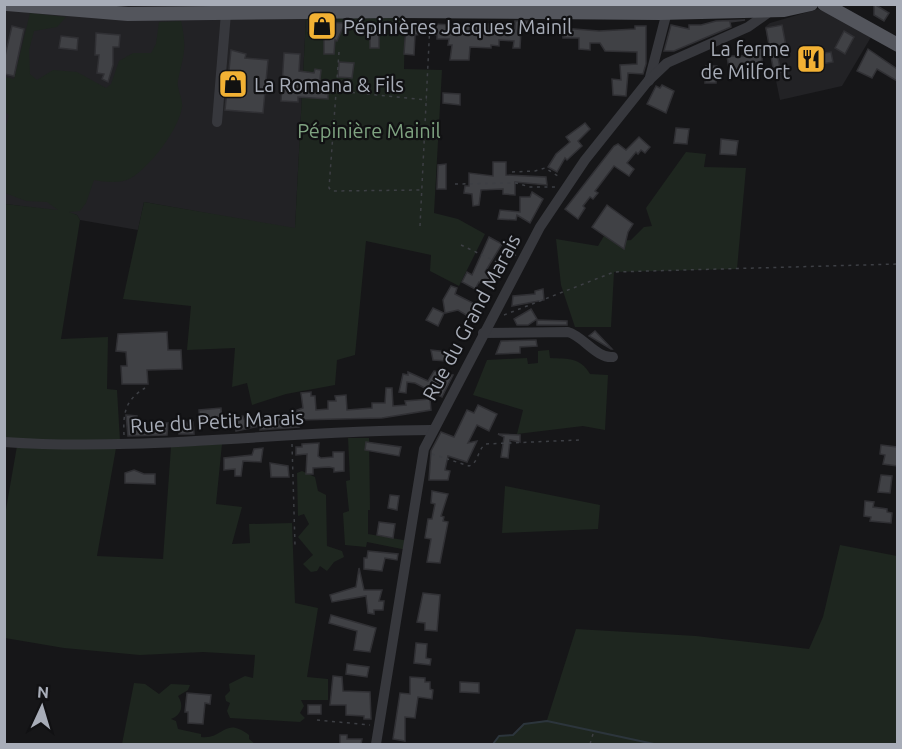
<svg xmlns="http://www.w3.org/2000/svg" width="902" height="749" viewBox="0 0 902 749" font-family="Ubuntu,sans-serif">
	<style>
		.built { fill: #222225 }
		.green { fill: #1e261f }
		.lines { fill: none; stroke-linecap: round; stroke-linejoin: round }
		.stream { stroke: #2c353c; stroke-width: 2 }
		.building { fill: #404145; stroke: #303034; stroke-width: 1.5 }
		.path { stroke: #3d3f44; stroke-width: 1.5; stroke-dasharray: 3 4.5; stroke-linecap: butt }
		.minor { stroke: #37383d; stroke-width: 10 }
		.major { stroke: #53555c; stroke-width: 14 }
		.labels { text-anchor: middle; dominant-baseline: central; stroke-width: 4.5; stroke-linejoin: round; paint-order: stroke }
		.poi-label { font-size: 20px; fill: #a8adb8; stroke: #111113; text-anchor: start }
		.park-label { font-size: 20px; fill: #7fa381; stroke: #111113 }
		.street-label { font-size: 20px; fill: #a8adb8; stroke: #111113 }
	</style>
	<rect width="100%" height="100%" fill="#161618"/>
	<!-- built -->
	<g class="built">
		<polygon points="5,5 368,5 312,5 306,19 295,229 144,202 138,230 80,220 77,215 67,212 5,204"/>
		<polygon points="818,9 874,32 842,86 780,100 765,27 770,23"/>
	</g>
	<!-- green -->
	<g class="green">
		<path d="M 30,13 L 66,17 L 57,27 L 34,31 L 29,50 L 30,74 L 37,80 L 53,70 L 77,72 L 106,88 L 111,84 L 119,61 L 133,53 L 151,53 L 156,44 L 159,22 L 181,21 C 187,48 184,54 178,80 C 176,88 183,98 182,107 C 179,129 150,167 131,178 C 120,184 106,182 94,180 L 86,203 L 80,211 L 69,212 L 77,215 L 80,220 L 61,339 L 108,337 L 107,389 L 117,390 L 120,441 L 5,439 L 5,204 L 58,210 L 47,202 L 26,201 L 5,193 L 5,130 L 9,115 L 5,112 L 5,77 L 14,79 Z"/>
		<polygon points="405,18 404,69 442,70 434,213 458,219 485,234 459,286 430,271 431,255 366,241 355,355 337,360 335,385 286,394 252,405 247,383 232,387 235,348 187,350 191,306 123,299 144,202 295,228 306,19"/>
		<polygon points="686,152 706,154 704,167 746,168 737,269 614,272 611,327 575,327 561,285 556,239 598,246 604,236 617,241 631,240 644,227 652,226 646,208"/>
		<path d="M 549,350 L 550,358 C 568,359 580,357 590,374 L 608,375 L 605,430 L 583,426 L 517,434 L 523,410 L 473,395 L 487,360 L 527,358 L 528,364 L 538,363 L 538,351 Z"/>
		<polygon points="348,438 369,438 370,510 368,510 368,534 409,541 407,550 367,542 366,547 345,545 343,513 349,511 346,481 350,480"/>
		<polygon points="222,444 216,504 242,507 232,544 250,543 249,524 292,523 295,603 318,608 307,677 328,679 328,700 301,700 304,706 300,713 305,718 300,722 230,718 227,711 230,703 226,701 225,696 230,691 229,684 245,676 253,678 255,655 203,652 140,655 64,648 5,638 5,515 17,446 116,448 97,556 163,559 171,447"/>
		<polygon points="302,471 315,477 318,491 326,495 327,546 342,551 344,557 334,562 327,571 320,566 317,571 311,572 303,564 313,555 298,537 309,524 304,514 298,516 297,473"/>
		<polygon points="505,486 600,505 598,529 502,533"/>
		<polygon points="840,545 897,556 897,744 493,744 499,736 513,735 524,724 547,720 576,629 696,636 809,649 823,617"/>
		<path d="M 134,683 L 145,684 L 159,694 L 171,684 L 190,685 L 188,690 L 178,696 C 184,705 182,715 171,719 L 176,721 L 178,729 L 201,734 L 201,737 C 224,740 224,716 249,735 L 249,739 L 255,744 L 122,744 Z"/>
	</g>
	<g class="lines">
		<!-- stream -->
		<polyline class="stream" points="493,744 499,736 513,735 524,724 547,721 654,744"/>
	</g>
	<!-- building -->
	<g class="building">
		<polygon points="874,4 889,13 884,21 874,15"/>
		<polygon points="745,20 730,22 731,27 674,51 664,51 671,25 689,29 689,25 701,25 716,21"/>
		<polygon points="308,21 345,23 337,41 335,40 334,54 324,54 324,31 308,31"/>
		<polygon points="515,21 528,21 527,32 521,31 520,48 513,48 514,41 499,40 499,46 491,45 491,48 470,47 469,60 450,60 452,45 448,45 449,39 437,39 437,35 422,34 415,35 414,55 404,54 406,25 433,30 433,24 480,26 480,23 489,24 489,28 515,29"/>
		<polygon points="782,25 786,46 776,49 781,72 774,73 766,28"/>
		<polygon points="12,26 24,29 14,76 4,74 4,60"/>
		<polygon points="370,26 379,27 379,48 370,48"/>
		<polygon points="635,26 646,26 646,64 643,74 628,73 626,96 613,95 612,79 621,80 620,65 637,64 637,52 605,51 600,43 590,43 590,50 579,49 579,38 563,38 563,28 599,31 635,29"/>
		<polygon points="844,31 854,37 845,54 835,48"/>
		<polygon points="96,33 120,35 119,47 113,47 113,65 108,82 102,79 104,74 97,73 99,55 95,55"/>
		<polygon points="61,36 78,38 77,50 59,48"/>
		<polygon points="751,47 762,47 762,63 741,63 741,76 730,75 727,56 751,56"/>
		<polygon points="868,49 897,69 897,81 877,69 872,78 857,71"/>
		<polygon points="231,50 246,54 245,58 268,60 263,113 225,110"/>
		<polygon points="831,52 833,62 801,68 798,57"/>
		<polygon points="284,53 300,54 299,71 314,73 315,69 321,70 319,89 328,90 328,99 298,97 298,102 281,101"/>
		<polygon points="339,62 354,63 352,78 338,77"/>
		<polygon points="706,66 717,66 716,83 705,83"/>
		<polygon points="662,85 674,91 666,113 647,104 656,86 660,88"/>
		<polygon points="443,93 460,94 460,105 443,103"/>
		<polygon points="585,123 590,129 578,141 582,146 567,160 565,158 557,172 548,167 556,154 570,142 566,137"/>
		<polygon points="676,128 689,129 687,144 674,143"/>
		<polygon points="639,137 650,147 645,153 641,150 638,154 636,152 627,163 634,169 629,176 614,166 595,191 598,193 593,199 590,197 583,206 585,208 578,219 565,209 614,146 618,144 626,150"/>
		<polygon points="721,139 738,141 736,155 720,154"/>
		<polygon points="493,162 506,162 506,175 546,177 547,185 515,182 515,195 503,194 503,189 481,190 479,205 473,206 472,194 464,193 465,186 469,186 469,173 493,176"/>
		<polygon points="446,164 446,189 437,189 438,165"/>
		<polygon points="532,192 543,199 530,223 517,215 516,220 498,219 500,210 520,212 520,197 530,197"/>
		<polygon points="607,205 633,224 628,232 624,249 592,227"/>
		<polygon points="489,237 502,244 485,272 492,275 486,286 479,282 475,289 462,282 467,272 472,275"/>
		<polygon points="451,286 457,288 455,294 477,305 471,318 458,310 445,313 443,300"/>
		<polygon points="543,289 544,300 512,306 513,296 535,294 535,291"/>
		<polygon points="433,308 444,313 438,326 426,320"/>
		<polygon points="531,309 537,319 528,325 517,325 514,319"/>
		<polygon points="537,320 567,321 567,325 537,325"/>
		<polygon points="595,331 612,349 611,349 589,336"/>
		<polygon points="167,332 168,350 181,350 182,369 147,370 148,384 122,384 121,366 127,366 126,352 116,351 118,334"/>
		<polygon points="536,340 537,346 520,347 520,353 496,354 501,341"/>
		<polygon points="431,350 448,352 447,361 433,360"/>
		<polygon points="434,371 453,375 442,397 415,383 407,382 406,393 399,392 403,374 408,375 408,372 428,381"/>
		<polygon points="386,388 392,388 393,406 406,405 405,401 430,399 431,410 382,418 298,420 299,427 260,430 260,426 236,431 234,417 243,416 244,419 270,415 270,418 297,413 297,410 303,408 301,393 311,392 311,396 315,396 316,410 328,409 328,401 336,401 335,396 346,395 347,410 372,408 372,403 385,403"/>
		<polygon points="478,405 497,414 489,431 477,425 468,443 477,441 467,462 448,456 445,470 450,471 448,480 429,480 431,451 441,432 454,437 467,410 474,413"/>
		<polygon points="221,408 222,421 200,424 199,410"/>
		<polygon points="126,415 137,416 136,427 142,427 142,429 156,429 159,423 168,423 167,435 128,436"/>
		<polygon points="179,422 193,422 194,434 179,434"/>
		<polygon points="498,434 520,435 520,442 510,440 508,458 501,457 504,437"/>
		<polygon points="366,442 401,447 399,456 365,450"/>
		<polygon points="319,443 318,456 321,458 333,457 333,452 344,452 344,471 334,472 334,468 329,467 313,468 313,474 306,474 307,454 296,455 296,447 302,447 302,444"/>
		<polygon points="881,445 897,447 897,466 883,464 885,455 880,454"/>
		<polygon points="263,448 261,462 243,461 241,476 235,476 235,469 224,470 224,458 252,455 254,449"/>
		<polygon points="270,463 288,466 289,477 271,477"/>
		<polygon points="134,470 144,474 155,474 155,484 125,483 125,473"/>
		<polygon points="881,475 892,476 890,493 878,492"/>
		<polygon points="432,491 448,494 441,516 444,517 443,521 448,522 440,563 427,562 431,539 425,538 428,519 432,519 435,504 431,503"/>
		<polygon points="390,495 399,496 397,510 388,508"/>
		<polygon points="865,501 874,502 873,507 887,509 887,512 892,513 891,523 870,521 871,517 864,516"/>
		<polygon points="379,522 395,524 393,538 377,535"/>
		<polygon points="368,551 398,554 397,560 385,558 382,571 364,569 364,558 367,558"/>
		<polygon points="359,568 364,590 382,590 379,601 384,601 383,610 374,610 374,614 368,613 366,596 332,602 330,595 356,587"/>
		<polygon points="423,593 440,595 437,631 425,630 425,623 417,622"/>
		<polygon points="331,615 376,628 370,652 354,650 357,631 329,623"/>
		<polygon points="416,643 427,644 426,658 431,659 430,665 414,663"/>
		<polygon points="347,664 369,667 367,677 346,674"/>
		<polygon points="333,676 342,677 343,691 370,692 371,719 364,719 364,716 346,715 346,705 330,705"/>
		<polygon points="410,677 425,678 425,682 430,682 430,689 433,690 432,699 418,697 415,718 405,717 405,741 393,739 400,693 410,694"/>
		<polygon points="460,682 479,683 479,693 460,692"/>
		<polygon points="187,693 211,695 210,704 205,703 203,724 188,723 188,712 185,712"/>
		<rect x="308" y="705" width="13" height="9"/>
		<polygon points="340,735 347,735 347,739 362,739 361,744 340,744"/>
	</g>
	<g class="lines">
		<!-- path -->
		<g class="path">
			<polyline points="339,52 329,188 332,191 423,190"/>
			<polyline points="337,91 427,100"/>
			<polyline points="512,172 535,171 545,168 561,178"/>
			<polyline points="455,184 516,183 530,187 556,187"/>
			<polyline points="420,226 430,23"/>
			<polyline points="461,245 499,263 516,255"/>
			<polyline points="504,315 614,272 898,264"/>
			<path d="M 124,435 C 123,413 125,400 145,388"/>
			<polyline points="292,444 295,545"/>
			<path d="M 432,454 L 469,466 C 479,463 477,449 486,444 L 579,440"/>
			<polyline points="317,720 370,725"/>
			<polyline points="590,744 593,734"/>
		</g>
		<!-- minor -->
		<g class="minor">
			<polyline points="649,81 669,4"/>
			<polyline points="217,122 226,13"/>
			<path d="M 483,333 L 568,332 C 583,336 597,359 613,357"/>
			<path d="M 4,442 C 147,452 289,430 431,430"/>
			<polyline points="376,744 424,449 540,227 585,160 648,81 667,63 748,27 772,10"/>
		</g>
		<!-- major -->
		<g class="major">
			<polyline points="7,4 128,14 400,11 659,13 784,10 811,4"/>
			<polyline points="824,4 898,45"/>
		</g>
	</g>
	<!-- icons -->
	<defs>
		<g id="shop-square" transform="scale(1.5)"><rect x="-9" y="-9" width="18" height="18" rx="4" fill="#f2b134" stroke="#111113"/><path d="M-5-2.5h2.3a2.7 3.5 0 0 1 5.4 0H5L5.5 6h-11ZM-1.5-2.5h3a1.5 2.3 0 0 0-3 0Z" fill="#111"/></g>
		<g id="restaurant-square" transform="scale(1.5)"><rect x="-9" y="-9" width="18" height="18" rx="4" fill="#f2b134" stroke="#111113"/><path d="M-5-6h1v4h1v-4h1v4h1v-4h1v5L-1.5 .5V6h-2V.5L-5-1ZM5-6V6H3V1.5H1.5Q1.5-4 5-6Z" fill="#111"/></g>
	</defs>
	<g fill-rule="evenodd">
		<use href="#shop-square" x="322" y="26"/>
		<use href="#restaurant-square" x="811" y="59"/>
		<use href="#shop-square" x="233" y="84"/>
	</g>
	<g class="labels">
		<!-- poi labels -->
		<g class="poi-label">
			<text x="343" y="26">Pépinières Jacques Mainil</text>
			<text x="790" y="48" text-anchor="end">La ferme<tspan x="790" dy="23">de Milfort</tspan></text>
			<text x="254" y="84">La Romana &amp; Fils</text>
		</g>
		<!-- park labels -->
		<g class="park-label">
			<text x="369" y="130">Pépinière Mainil</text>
		</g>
		<!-- street labels -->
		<g class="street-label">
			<text transform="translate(471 317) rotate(-62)">Rue du Grand Marais</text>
			<text transform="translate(217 421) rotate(-3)">Rue du Petit Marais</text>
		</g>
	</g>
	<!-- border -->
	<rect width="902" height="749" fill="none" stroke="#a8adb8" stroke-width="12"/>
	<!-- north arrow -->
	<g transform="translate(42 707) rotate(4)" stroke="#111113" stroke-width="4.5" paint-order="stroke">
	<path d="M0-4.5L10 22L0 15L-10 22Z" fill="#a8adb8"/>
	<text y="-9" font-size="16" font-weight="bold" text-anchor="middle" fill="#a8adb8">N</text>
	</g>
</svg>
